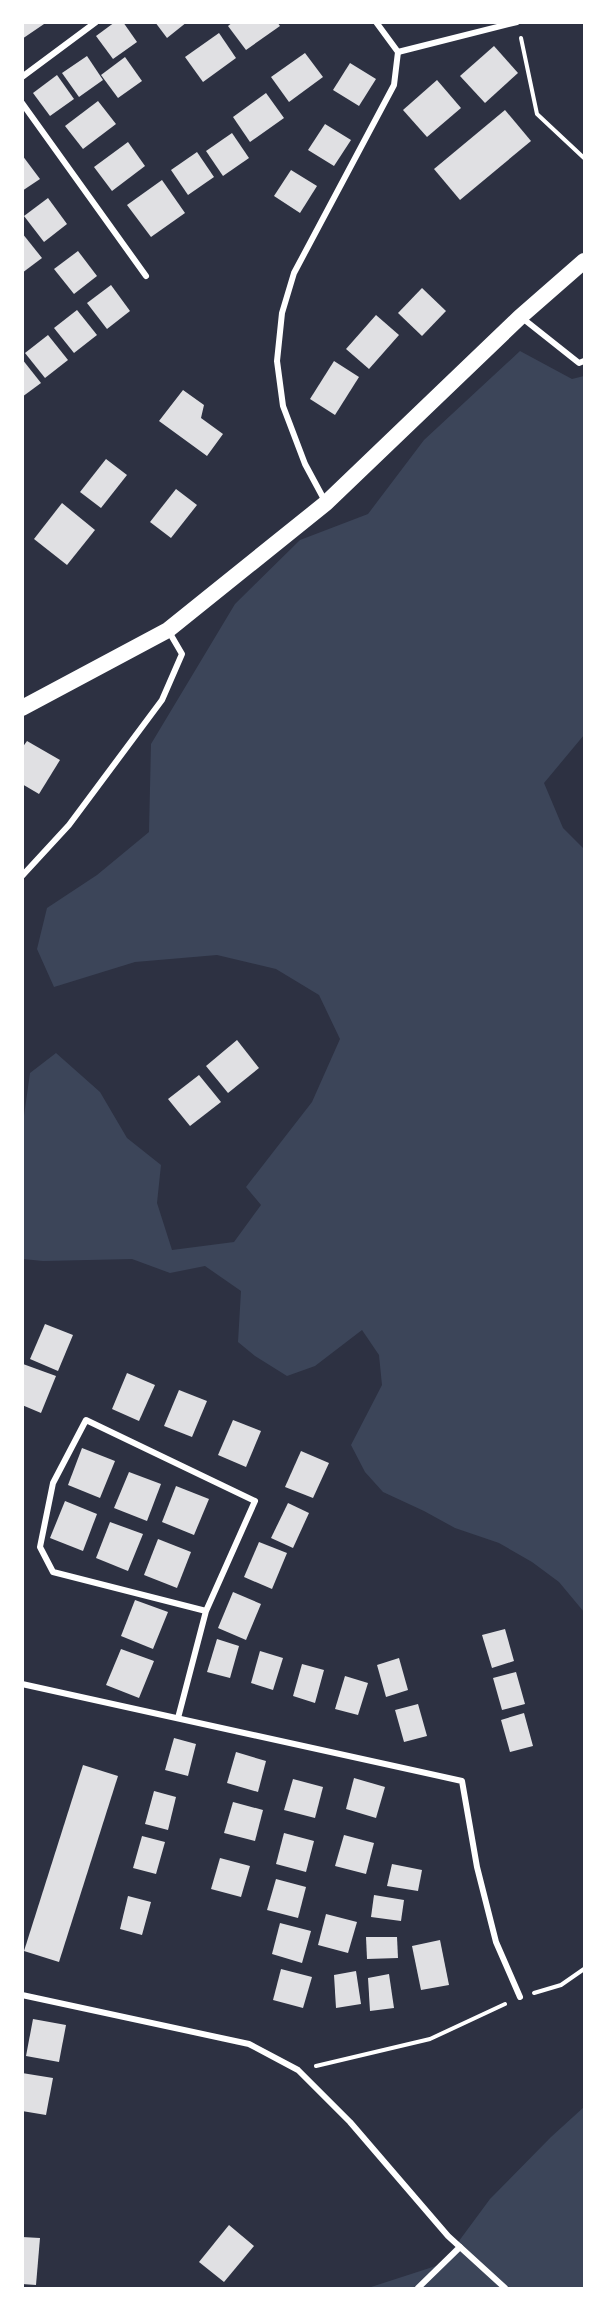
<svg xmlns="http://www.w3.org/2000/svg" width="607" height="2311" viewBox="0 0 607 2311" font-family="'Titillium Web',sans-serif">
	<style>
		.green { fill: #3c4559 }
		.building { fill: #e0e0e3 }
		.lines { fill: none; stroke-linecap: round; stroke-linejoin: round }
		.path { stroke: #fff; stroke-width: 4 }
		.minor { stroke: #fff; stroke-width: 6 }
		.trunk { stroke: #fff; stroke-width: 16 }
	</style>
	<rect width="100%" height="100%" fill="#2d3142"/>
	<!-- green -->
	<g class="green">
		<polygon points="520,351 572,379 584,376 584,735 544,783 563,828 584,849 584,1612 559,1582 532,1562 499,1543 455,1528 424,1511 383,1492 365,1472 351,1445 382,1385 379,1355 362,1330 315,1366 287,1376 255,1356 238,1342 241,1291 205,1266 170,1273 132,1259 43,1261 23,1259 23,1123 30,1073 56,1053 100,1092 127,1138 161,1165 157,1203 172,1250 234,1242 261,1205 246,1187 312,1102 340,1039 319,995 276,969 217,955 135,962 54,987 37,949 47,908 97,875 149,832 151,744 235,604 300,540 368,514 424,440"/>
		<polygon points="584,2107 584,2288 368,2288 442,2264 490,2199 551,2137"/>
	</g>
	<!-- building -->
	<g class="building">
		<polygon points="22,22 47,22 22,39"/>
		<polygon points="115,22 123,22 137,42 113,59 96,36"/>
		<polygon points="155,22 187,22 167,38"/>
		<polygon points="233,22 277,22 280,26 246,50 228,26"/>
		<polygon points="219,33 236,58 203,82 185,57"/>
		<polygon points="494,46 518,73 485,103 460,76"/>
		<polygon points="305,53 323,77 289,102 271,77"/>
		<polygon points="87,56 103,80 79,97 62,73"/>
		<polygon points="125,57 142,81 118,98 101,75"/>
		<polygon points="350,63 376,79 359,106 333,90"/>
		<polygon points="57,75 74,99 50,116 33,93"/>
		<polygon points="437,80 461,108 427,137 403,110"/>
		<polygon points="266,93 284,118 250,142 233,117"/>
		<polygon points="98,101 116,124 83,149 65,126"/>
		<polygon points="505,110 531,141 460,200 434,169"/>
		<polygon points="325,124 351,140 334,166 308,150"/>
		<polygon points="232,133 249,158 223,176 206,151"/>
		<polygon points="128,142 145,166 112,191 94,167"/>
		<polygon points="197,152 214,177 188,195 171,170"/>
		<polygon points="22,155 40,179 22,191"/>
		<polygon points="291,170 317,186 300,213 274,196"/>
		<polygon points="162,180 185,213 151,237 127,205"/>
		<polygon points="48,198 67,224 44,242 24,216"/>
		<polygon points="22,233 42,258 22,273"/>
		<polygon points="78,251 97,276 74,294 54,269"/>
		<polygon points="111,285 130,311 107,329 87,303"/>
		<polygon points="422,288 446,311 422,336 398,313"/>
		<polygon points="77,310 97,335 74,353 54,328"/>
		<polygon points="376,315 399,335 369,369 346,349"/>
		<polygon points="48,335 68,360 45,378 25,353"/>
		<polygon points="22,359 41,383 22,397"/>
		<polygon points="334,361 359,377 335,415 310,399"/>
		<polygon points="183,390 204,405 201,418 223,434 207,456 159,421"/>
		<polygon points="106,459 127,475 101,508 80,492"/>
		<polygon points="176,489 197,505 171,538 150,522"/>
		<polygon points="62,503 95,530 67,565 34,539"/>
		<polygon points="27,741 60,760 39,794 22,784 22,748"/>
		<polygon points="237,1040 259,1068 228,1093 206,1066"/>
		<polygon points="199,1075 221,1102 190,1126 168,1099"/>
		<polygon points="45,1324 73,1335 58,1371 30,1359"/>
		<polygon points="23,1364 56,1376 41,1413 22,1405"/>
		<polygon points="127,1373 155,1385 139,1421 112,1409"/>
		<polygon points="179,1390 207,1401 192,1437 164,1426"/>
		<polygon points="233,1420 261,1431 246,1467 218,1455"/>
		<polygon points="82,1448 115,1461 100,1498 68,1485"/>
		<polygon points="301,1451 329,1463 313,1498 285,1487"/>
		<polygon points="129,1472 161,1484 147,1521 114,1508"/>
		<polygon points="176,1486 209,1499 194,1535 162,1522"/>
		<polygon points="65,1501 97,1514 83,1551 50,1538"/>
		<polygon points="288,1503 309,1513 293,1548 271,1538"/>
		<polygon points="110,1522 143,1534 128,1571 96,1558"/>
		<polygon points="158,1539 191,1552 177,1588 144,1575"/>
		<polygon points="259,1542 287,1553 272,1589 244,1577"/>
		<polygon points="233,1592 261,1604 246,1640 218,1628"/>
		<polygon points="135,1600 168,1612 153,1649 121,1636"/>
		<polygon points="505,1629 514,1661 492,1668 482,1635"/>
		<polygon points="217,1639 239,1646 230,1678 207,1672"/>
		<polygon points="121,1649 154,1661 139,1698 106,1685"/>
		<polygon points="260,1651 283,1658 273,1690 251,1683"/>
		<polygon points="399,1658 408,1690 386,1697 377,1665"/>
		<polygon points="302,1664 324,1670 315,1703 293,1696"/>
		<polygon points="516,1672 525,1704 502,1710 493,1678"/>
		<polygon points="345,1676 368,1683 358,1715 335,1709"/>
		<polygon points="418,1704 427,1736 404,1742 395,1710"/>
		<polygon points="524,1713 533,1746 510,1752 501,1720"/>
		<polygon points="174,1738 196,1744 188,1776 165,1770"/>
		<polygon points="236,1752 266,1761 258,1792 227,1783"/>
		<polygon points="83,1765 118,1776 59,1962 24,1951"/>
		<polygon points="354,1778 385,1787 376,1818 346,1809"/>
		<polygon points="293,1779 323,1787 315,1818 284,1810"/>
		<polygon points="154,1791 176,1797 168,1830 145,1824"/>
		<polygon points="233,1802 263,1810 255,1841 224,1833"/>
		<polygon points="284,1833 314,1841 306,1872 276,1864"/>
		<polygon points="344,1835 374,1843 366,1874 335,1866"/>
		<polygon points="142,1836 165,1842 156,1874 133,1868"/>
		<polygon points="220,1858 250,1866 241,1897 211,1889"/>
		<polygon points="392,1864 422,1870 418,1891 387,1886"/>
		<polygon points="276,1879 306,1887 298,1918 267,1910"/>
		<polygon points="374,1895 404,1900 401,1921 371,1917"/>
		<polygon points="128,1896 151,1902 142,1935 120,1929"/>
		<polygon points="326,1914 357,1922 348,1953 318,1945"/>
		<polygon points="280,1923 311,1931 302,1963 272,1954"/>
		<polygon points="366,1937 397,1937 398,1958 367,1959"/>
		<polygon points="440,1940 449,1985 421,1990 412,1946"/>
		<polygon points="281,1969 312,1977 303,2008 273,2000"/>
		<polygon points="356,1971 361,2004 336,2008 334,1975"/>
		<polygon points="389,1974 394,2008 370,2011 368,1978"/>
		<polygon points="33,2019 66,2025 59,2062 26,2056"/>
		<polygon points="22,2073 53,2078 46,2115 22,2111"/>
		<polygon points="229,2225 254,2246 224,2282 199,2262"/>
		<polygon points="22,2237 40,2238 36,2285 22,2284"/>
	</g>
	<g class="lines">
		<!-- path -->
		<g class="path">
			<polyline points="521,38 537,114 584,158"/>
			<polyline points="534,1993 561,1985 584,1969"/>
			<polyline points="316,2066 430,2039 505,2004"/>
		</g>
		<!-- minor -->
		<g class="minor">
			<polyline points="398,52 517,22"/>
			<polyline points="22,77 96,22"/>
			<polyline points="22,103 146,276"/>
			<polyline points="521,317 579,363 584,361"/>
			<polyline points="326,503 305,464 283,406 277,361 282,313 294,273 394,85 398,52 376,22"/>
			<polyline points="22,876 69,825 162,700 182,654 168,630"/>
			<polyline points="22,1684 462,1781 477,1867 496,1942 520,1997"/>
			<polyline points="178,1718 206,1611 255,1501 86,1420 53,1483 40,1547 53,1572 206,1611"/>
			<polyline points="22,1995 249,2044 298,2070 350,2122 448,2236 505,2288"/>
			<polyline points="418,2288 460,2247"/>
		</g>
		<!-- trunk -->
		<polyline class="trunk" points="22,708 168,630 326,503 520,317 584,261"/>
	</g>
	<!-- border -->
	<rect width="607" height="2311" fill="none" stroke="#ffffff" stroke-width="48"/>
</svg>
